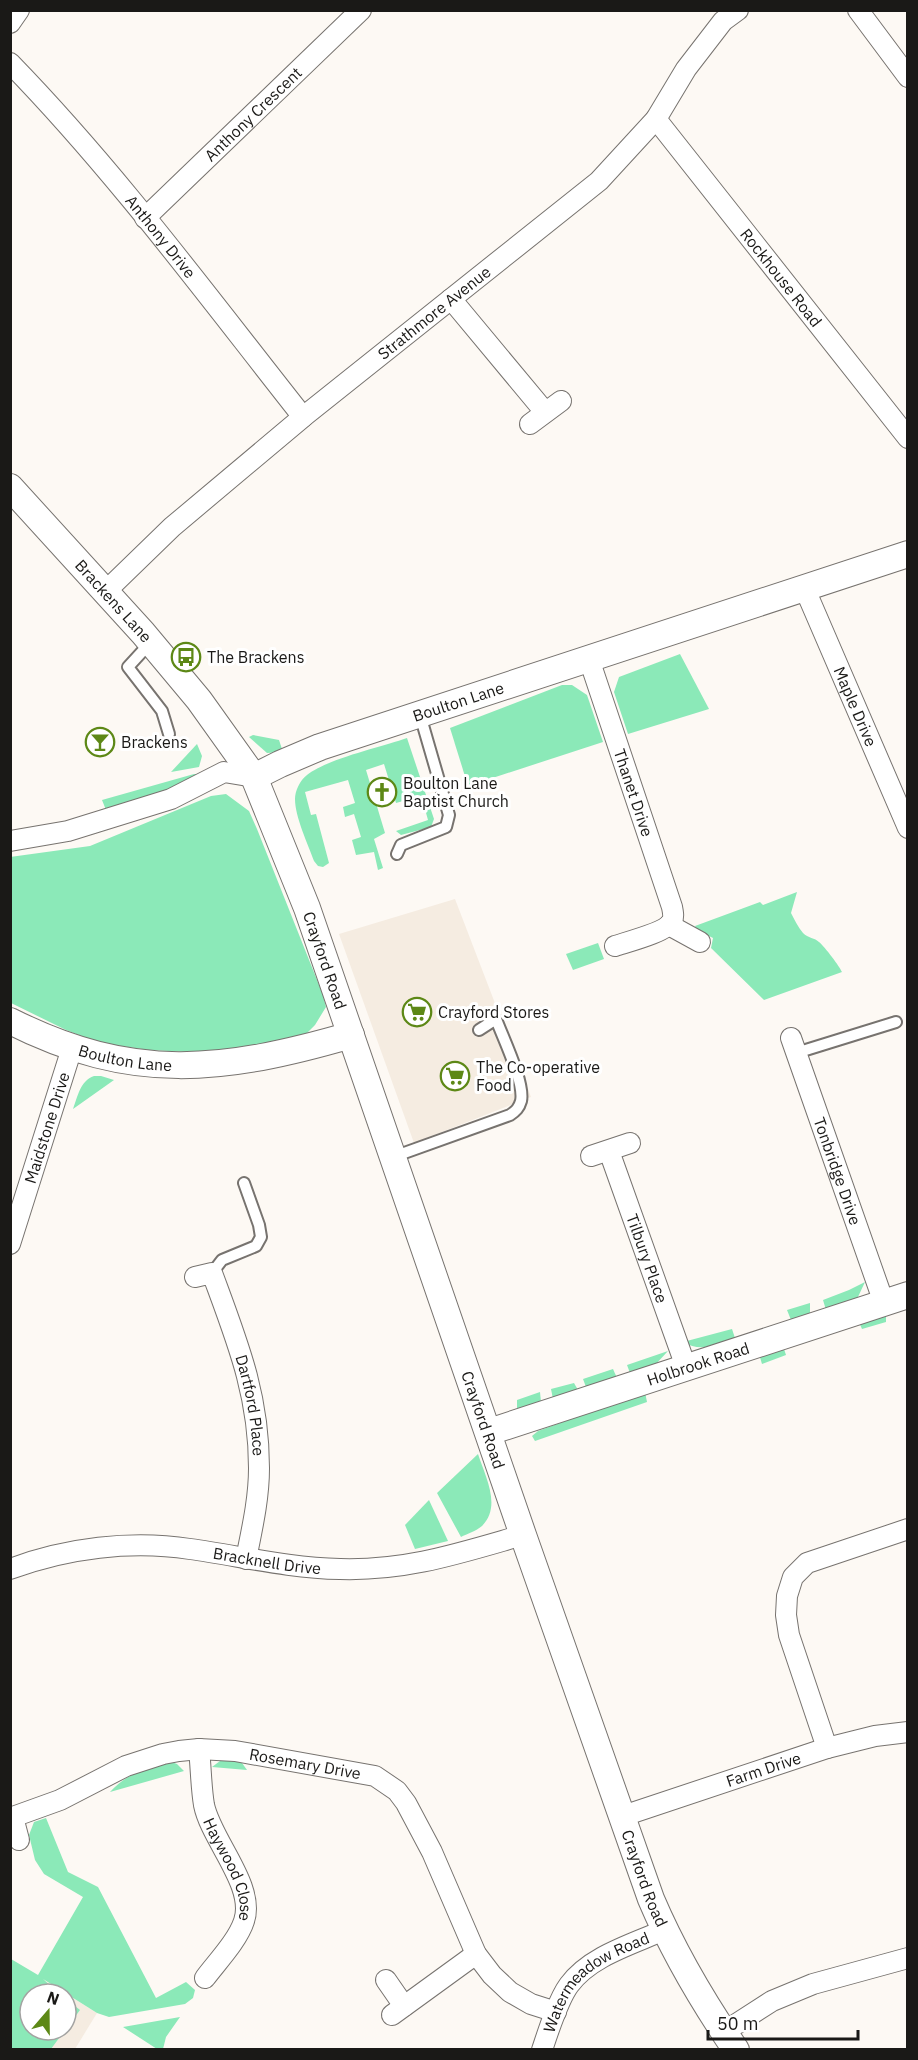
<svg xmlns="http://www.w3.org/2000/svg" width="918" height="2060" viewBox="0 0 918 2060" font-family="'IBM Plex Sans',sans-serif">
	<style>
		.built { fill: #f5ece1; fill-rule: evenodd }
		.green { fill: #8be9b8 }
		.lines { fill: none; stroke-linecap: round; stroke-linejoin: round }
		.service-casing { stroke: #77736f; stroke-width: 14 }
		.minor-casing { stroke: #77736f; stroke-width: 22 }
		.tertiary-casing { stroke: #77736f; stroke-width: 28 }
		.service { stroke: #fff; stroke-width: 10 }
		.minor { stroke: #fff; stroke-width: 20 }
		.tertiary { stroke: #fff; stroke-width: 26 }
		.labels { text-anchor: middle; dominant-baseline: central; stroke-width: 6; stroke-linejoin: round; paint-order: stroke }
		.street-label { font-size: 16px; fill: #1a1917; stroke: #fff }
		.poi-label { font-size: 16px; fill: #1a1917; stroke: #fff; text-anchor: start }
	</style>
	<rect width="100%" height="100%" fill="#fdf9f4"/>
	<!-- built -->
	<g class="built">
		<polygon points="455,899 531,1097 414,1143 339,934"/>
		<path d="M 10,1959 L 97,2013 L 75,2049 L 11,2049 ZM 30,1994 L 66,1994 L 66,2030 L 30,2030 Z"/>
	</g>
	<!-- green -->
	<g class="green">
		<polygon points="680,654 709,709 628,734 614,692 619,677"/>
		<polygon points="562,685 572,685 587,695 603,742 468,786 450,728"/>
		<polygon points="253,735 279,740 283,752 267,753 249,737"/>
		<path d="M 407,738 L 434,819 L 431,827 L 401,835 L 396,831 L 428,820 L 423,802 L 405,807 L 403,801 L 396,803 L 384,764 L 366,770 L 385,833 L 374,839 L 383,868 L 378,870 L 374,852 L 356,855 L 352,840 L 361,837 L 354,814 L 345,817 L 343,807 L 355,803 L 348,780 L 305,792 L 311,815 L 316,814 L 329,863 L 323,867 L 318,866 L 314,861 C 308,844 295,817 295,799 C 295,791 300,780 307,775 C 327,759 381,747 407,738 Z"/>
		<polygon points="197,744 202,756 199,767 171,772"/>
		<polygon points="194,774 203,774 179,788 106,810 102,800"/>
		<polygon points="226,794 249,811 257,829 323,995 326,1007 315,1025 301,1039 209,1053 149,1050 100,1043 66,1030 11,1003 10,857 90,846 211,796"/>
		<path d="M 797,892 L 791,913 C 794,919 798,927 803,933 C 808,938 815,938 819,942 C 825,947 840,967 842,972 L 764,1000 L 711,948 L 713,938 L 697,930 L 695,926 L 760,902 L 763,905 Z"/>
		<polygon points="598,943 604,959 573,970 566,954"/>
		<path d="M 94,1076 L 101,1076 L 114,1080 L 73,1109 C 78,1096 80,1081 94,1076 Z"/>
		<polygon points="865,1282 857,1299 826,1310 823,1300 849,1290"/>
		<polygon points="810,1303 810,1313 791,1320 787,1310"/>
		<polygon points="886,1312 886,1322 862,1329 858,1320"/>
		<path d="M 732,1329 L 735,1338 C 715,1344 702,1353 683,1342 Z"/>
		<polygon points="783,1346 786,1355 762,1364 759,1354"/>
		<polygon points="668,1351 655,1365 630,1373 627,1365"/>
		<polygon points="613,1369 617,1378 586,1387 583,1379"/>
		<polygon points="574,1383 578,1390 553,1399 551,1389"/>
		<polygon points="540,1392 541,1402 517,1409 517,1400"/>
		<polygon points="645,1392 647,1402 535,1441 532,1436 538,1431"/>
		<path d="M 478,1454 C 485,1476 502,1506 482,1526 C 476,1531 467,1534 461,1537 L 437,1493 Z"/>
		<polygon points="429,1500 448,1541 415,1549 405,1525"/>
		<polygon points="233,1758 242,1763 247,1770 212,1767 220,1761"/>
		<path d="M 169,1761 L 177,1764 L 184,1771 L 110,1792 C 128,1773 144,1769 169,1761 Z"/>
		<polygon points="46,1818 68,1872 98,1887 156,1998 186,1982 195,1990 193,1998 185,2004 109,2017 97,2013 43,1979 60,1994 30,1994 30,2030 65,2030 51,2049 11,2049 11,1959 38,1975 83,1897 44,1874 35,1860 29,1835 34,1822"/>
		<polygon points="66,1999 80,2010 66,2029"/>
		<polygon points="180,2017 166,2037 163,2049 157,2049 123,2027"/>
	</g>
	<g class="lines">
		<!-- service casing -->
		<g class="service-casing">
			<g id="service">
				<polyline points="150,643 128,667 162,711 169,734"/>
				<polyline points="397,854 401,845 446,827 449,815 420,715"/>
				<polyline points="796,1053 896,1022"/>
				<path d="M 393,1157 L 510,1115 C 516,1111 519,1108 521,1101 C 525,1083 503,1038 496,1019 L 479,1030"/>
				<polyline points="212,1273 222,1260 256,1246 261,1237 259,1225 244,1183"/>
			</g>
		</g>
		<!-- minor casing -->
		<g class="minor-casing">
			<g id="minor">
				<polyline points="858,10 908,77"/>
				<polyline points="10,23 19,10"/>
				<path id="s1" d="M 10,63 C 117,173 208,297 303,417"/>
				<path id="s2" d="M 656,119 L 908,438"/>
				<path id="s3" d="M 145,218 L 361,10"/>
				<polyline points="451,299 545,412"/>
				<polyline points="530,424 561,401"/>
				<path id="s4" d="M 804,587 L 908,828"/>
				<path id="s5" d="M 105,592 L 172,527 L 303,417 L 599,181 L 656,119 L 686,69 L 723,21 L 738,10"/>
				<path id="s6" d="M 589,659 L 672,907 C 673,912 674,917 672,921 C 667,932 627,942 615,946"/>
				<polyline points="10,841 68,831 171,799 224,772 254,777"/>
				<polyline points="669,925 700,942"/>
				<path id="s7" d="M 791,1038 L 884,1303"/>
				<path id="s8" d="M 609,1151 L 686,1367"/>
				<polyline points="591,1156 630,1143"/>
				<path id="s9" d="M 10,1244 L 72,1048"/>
				<path id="s10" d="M 195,1277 L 212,1273 C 237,1341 259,1394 259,1468 C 259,1499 252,1529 246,1559"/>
				<path id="s11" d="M 10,1569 C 66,1548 131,1540 190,1549 C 240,1556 289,1568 340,1569 C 407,1571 460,1553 523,1535"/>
				<polyline points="827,1748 789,1635 786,1615 787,1596 793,1577 807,1563 908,1529"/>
				<path id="s12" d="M 199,1749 C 201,1768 201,1787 204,1805 C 211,1840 256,1886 244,1921 C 238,1940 217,1962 205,1978"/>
				<path id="s13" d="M 623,1816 L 827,1748 L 875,1736 L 908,1732"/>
				<polyline points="13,1817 19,1840"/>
				<path id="s14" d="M 10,1818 L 60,1800 L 126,1766 L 163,1754 L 179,1751 L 199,1749 L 235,1751 L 375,1776 L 397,1791 L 406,1803 L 432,1852 L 476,1954 L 492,1975 L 510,1992 L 531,2004 L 556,2012"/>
				<polyline points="386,1980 404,2006"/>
				<polyline points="392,2015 476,1954"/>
				<polyline points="724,2032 772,2001 813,1984 908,1958"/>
				<path id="s15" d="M 542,2050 C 548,2032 558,2000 569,1985 C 590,1956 633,1944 664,1930"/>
			</g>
		</g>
		<!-- tertiary casing -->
		<g class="tertiary-casing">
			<g id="tertiary">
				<path id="s16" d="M 10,487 L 143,633 L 199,700 L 254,777 L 307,908 L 523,1535 L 651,1899 C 674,1953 703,2002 736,2050"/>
				<path id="s17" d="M 254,777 L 280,764 L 320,747 L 908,554"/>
				<path id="s18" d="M 10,1021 C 133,1083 223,1072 351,1035"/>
				<path id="s19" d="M 489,1432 L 908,1295"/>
			</g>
		</g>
		<!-- service -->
		<use href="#service" class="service"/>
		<!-- minor -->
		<use href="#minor" class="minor"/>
		<!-- tertiary -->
		<use href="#tertiary" class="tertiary"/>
	</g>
	<!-- icons -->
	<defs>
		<g id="bus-ring" transform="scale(1.5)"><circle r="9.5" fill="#fff" stroke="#5d8816" stroke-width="1.5"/><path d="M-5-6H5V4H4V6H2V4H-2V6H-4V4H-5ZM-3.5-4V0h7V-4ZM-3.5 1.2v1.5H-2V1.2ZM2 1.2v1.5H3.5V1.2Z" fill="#5d8816"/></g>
		<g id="bar-ring" transform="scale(1.5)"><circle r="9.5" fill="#fff" stroke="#5d8816" stroke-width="1.5"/><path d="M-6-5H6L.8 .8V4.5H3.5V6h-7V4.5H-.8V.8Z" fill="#5d8816"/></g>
		<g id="church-ring" transform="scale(1.5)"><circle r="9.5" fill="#fff" stroke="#5d8816" stroke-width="1.5"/><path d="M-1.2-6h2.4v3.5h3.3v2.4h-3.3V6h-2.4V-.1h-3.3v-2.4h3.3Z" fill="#5d8816"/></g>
		<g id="supermarket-ring" transform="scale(1.5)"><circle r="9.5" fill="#fff" stroke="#5d8816" stroke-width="1.5"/><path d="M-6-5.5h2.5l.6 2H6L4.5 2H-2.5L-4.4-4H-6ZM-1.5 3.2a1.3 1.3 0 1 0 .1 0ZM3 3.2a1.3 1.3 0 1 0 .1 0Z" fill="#5d8816"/></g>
	</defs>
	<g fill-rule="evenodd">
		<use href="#bus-ring" x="186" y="657"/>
		<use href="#bar-ring" x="100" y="742"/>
		<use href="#church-ring" x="382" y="792"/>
		<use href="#supermarket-ring" x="417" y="1012"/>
		<use href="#supermarket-ring" x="455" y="1076"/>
	</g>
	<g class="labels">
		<!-- street labels -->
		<g class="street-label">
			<text stroke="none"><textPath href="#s3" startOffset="150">Anthony Crescent</textPath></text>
			<text stroke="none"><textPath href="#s1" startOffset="230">Anthony Drive</textPath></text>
			<text stroke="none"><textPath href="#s2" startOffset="202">Rockhouse Road</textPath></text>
			<text stroke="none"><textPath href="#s5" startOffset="432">Strathmore Avenue</textPath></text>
			<text stroke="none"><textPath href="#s16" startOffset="154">Brackens Lane</textPath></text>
			<text stroke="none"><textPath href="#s17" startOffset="218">Boulton Lane</textPath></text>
			<text stroke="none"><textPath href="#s4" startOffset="130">Maple Drive</textPath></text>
			<text stroke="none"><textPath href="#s6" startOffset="141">Thanet Drive</textPath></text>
			<text stroke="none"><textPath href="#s16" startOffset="576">Crayford Road</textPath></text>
			<text stroke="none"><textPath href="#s18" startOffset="122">Boulton Lane</textPath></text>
			<text stroke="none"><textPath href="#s9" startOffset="122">Maidstone Drive</textPath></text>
			<text stroke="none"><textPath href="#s7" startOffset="141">Tonbridge Drive</textPath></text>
			<text stroke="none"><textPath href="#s8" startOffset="114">Tilbury Place</textPath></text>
			<text stroke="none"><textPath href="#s19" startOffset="220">Holbrook Road</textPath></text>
			<text stroke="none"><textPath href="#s10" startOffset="156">Dartford Place</textPath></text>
			<text stroke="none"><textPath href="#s16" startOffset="1062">Crayford Road</textPath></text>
			<text stroke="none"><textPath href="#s11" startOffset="261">Bracknell Drive</textPath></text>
			<text stroke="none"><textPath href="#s14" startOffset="310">Rosemary Drive</textPath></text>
			<text stroke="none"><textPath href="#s13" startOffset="148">Farm Drive</textPath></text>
			<text stroke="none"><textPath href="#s12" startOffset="126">Haywood Close</textPath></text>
			<text stroke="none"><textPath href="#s16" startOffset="1548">Crayford Road</textPath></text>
			<text stroke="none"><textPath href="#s15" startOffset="92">Watermeadow Road</textPath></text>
		</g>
		<!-- poi labels -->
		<g class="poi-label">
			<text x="207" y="657">The Brackens</text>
			<text x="121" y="742">Brackens</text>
			<text x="403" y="783">Boulton Lane<tspan x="403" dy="18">Baptist Church</tspan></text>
			<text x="438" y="1012">Crayford Stores</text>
			<text x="476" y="1067">The Co-operative<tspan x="476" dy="18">Food</tspan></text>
		</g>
	</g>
	<!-- border -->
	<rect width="918" height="2060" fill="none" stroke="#1a1917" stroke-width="24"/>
	<!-- north arrow -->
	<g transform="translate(48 2012) rotate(20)"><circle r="28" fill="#ffffff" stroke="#a3a3a2" stroke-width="1.5"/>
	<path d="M0-4.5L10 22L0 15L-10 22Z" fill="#5d8816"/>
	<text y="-9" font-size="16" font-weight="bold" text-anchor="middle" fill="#1a1917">N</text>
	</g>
	<!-- scale -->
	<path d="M708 2030v9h150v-9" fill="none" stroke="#1a1917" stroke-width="3"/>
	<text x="717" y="2030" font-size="18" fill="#1a1917" stroke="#ffffff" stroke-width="4.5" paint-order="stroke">50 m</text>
</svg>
